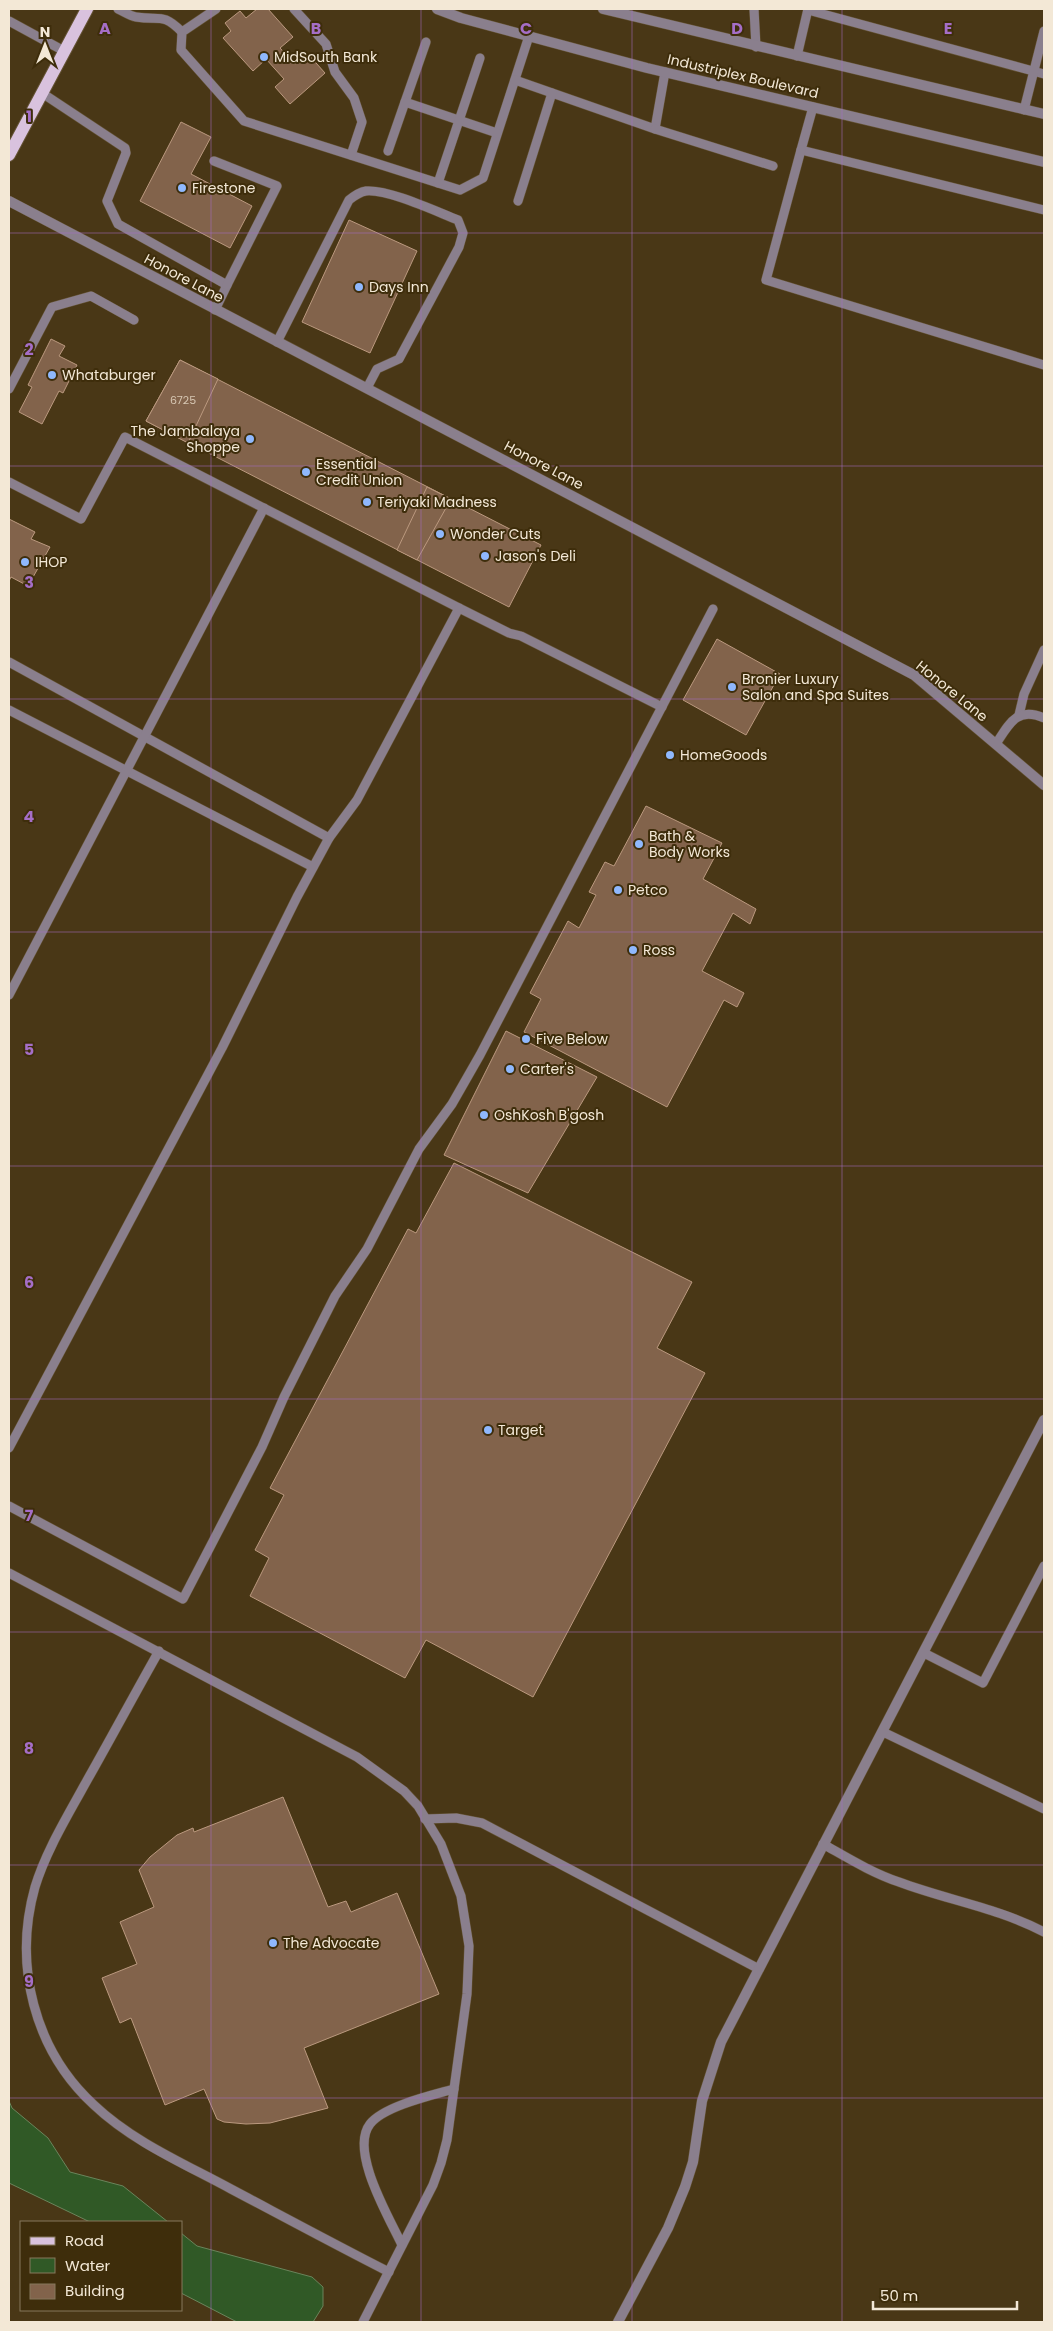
<svg xmlns="http://www.w3.org/2000/svg" width="1053" height="2331" viewBox="0 0 1053 2331" font-family="Poppins,sans-serif">
	<style>
		.water { fill: #305926; stroke: #6a845b }
		.building { fill: #82634b; stroke: #bb997f }
		.lines { fill: none; stroke-linecap: round; stroke-linejoin: round }
		.service-casing { stroke: #645335; stroke-width: 10 }
		.minor-casing { stroke: #645335; stroke-width: 11 }
		.tertiary-casing { stroke: #645335; stroke-width: 11 }
		.primary-casing { stroke: #645335; stroke-width: 14 }
		.service { stroke: #8a7f8d; stroke-width: 9 }
		.minor { stroke: #8a7f8d; stroke-width: 10 }
		.tertiary { stroke: #8a7f8d; stroke-width: 10 }
		.primary { stroke: #d9c2de; stroke-width: 12 }
		.grid { fill: none; stroke: #a56ec7; stroke-width: 1; stroke-opacity: 0.55 }
		.poi-dot { fill: #8fb8fd; stroke: #3e2d0b; stroke-width: 2 }
		.labels { text-anchor: middle; dominant-baseline: central; stroke-width: 4; stroke-linejoin: round; paint-order: stroke }
		.number-label { font-size: 11px; fill: #d7c7b3 }
		.poi-label { font-size: 14px; fill: #f3e8d6; stroke: #3e2d0b; text-anchor: start }
		.street-label { font-size: 14px; fill: #f3e8d6; stroke: #3e2d0b }
		.grid-label { font-size: 16px; text-anchor: middle; font-weight: bold; fill: #a56ec7; stroke: #3e2d0b; stroke-width: 4; stroke-linejoin: round; paint-order: stroke }
	</style>
	<rect width="100%" height="100%" fill="#493716"/>
	<!-- water -->
	<g class="water">
		<polygon points="9,2101 12,2108 48,2138 70,2172 123,2186 168,2222 90,2222 9,2183"/>
		<polygon points="181,2233 197,2246 312,2277 323,2287 323,2306 313,2322 237,2322 181,2293"/>
	</g>
	<!-- building -->
	<g class="building">
		<polygon points="257,9 268,9 293,37 280,48 295,64 308,54 325,73 290,104 275,87 284,79 266,59 253,71 223,38 231,31 225,23 240,11 246,18"/>
		<polygon points="181,122 211,137 191,174 252,206 230,248 140,201"/>
		<polygon points="349,220 417,251 370,353 302,322"/>
		<polygon points="51,339 65,346 59,356 77,365 63,393 59,391 42,424 19,412 32,387 28,385"/>
		<polygon points="180,360 541,545 509,607 146,421"/>
		<polygon points="180,360 218,379 188,443 146,421"/>
		<polygon points="427,487 451,499 417,560 397,550"/>
		<polygon points="9,519 35,532 31,539 50,547 28,586 11,577 9,581"/>
		<polygon points="717,639 780,674 746,735 683,700"/>
		<polygon points="646,806 722,843 703,879 756,909 750,924 733,913 702,971 744,993 737,1007 724,1000 667,1107 524,1032 541,999 530,993 568,921 579,928 596,895 589,892 605,862 614,866"/>
		<polygon points="506,1031 597,1077 528,1193 444,1155"/>
		<polygon points="454,1163 692,1282 657,1348 705,1373 533,1697 426,1640 405,1678 250,1596 269,1558 255,1550 284,1495 270,1488 408,1229 416,1233"/>
		<polygon points="283,1797 328,1907 346,1901 351,1912 397,1893 439,1994 304,2048 328,2108 270,2123 246,2124 224,2122 217,2119 204,2089 165,2105 131,2018 120,2023 102,1978 137,1964 120,1922 154,1907 139,1870 150,1857 177,1835 193,1828 194,1832"/>
	</g>
	<g class="lines">
		<!-- service casing -->
		<g class="service-casing">
			<g id="service">
				<path d="M 118,9 C 123,11 130,16 136,17 C 160,21 162,12 182,32"/>
				<polyline points="216,9 182,32 181,50 244,121 460,190 483,178 529,36"/>
				<polyline points="294,9 326,44 335,72 354,98 362,122 351,155"/>
				<polyline points="754,9 756,47"/>
				<polyline points="808,10 1044,74"/>
				<polyline points="9,21 64,51"/>
				<polyline points="426,42 405,102 497,133"/>
				<polyline points="797,56 808,9"/>
				<polyline points="515,80 655,129 665,72"/>
				<polyline points="42,93 125,148 126,153 107,201 118,224 227,285 215,310"/>
				<polyline points="813,107 801,150 1044,210"/>
				<polyline points="1024,110 1044,31"/>
				<polyline points="655,129 773,166"/>
				<polyline points="801,150 766,280 1044,365"/>
				<polyline points="388,151 405,102"/>
				<polyline points="214,161 277,186 227,285"/>
				<polyline points="438,183 480,58"/>
				<polyline points="518,201 552,93"/>
				<path d="M 277,342 L 349,200 C 354,196 359,192 366,191 C 388,189 435,211 458,220 L 463,233 L 459,247 L 399,359 L 377,369 L 367,388"/>
				<polyline points="9,389 52,307 91,296 134,320"/>
				<polyline points="9,482 81,519 125,437 459,608 509,633 521,636 662,707"/>
				<polyline points="9,662 329,838"/>
				<polyline points="9,710 313,867"/>
				<polyline points="1019,715 1024,694 1044,650"/>
				<path d="M 996,744 C 1009,724 1017,706 1044,718"/>
				<polyline points="9,995 264,508"/>
				<polyline points="9,1448 222,1048 297,897 329,838 357,800 459,608"/>
				<polyline points="9,1506 183,1599 262,1447 284,1397 335,1296 367,1249 419,1149 452,1104 480,1055 713,609"/>
				<polyline points="9,1573 357,1757 404,1791 418,1806 441,1844 461,1896 469,1946 467,1994 447,2140 441,2163 433,2185 363,2322"/>
				<path d="M 159,1651 C 134,1695 110,1740 85,1784 C 67,1817 46,1851 35,1887 C 13,1965 34,2050 94,2105 C 133,2142 185,2164 231,2189 C 284,2217 336,2245 389,2272"/>
				<polyline points="924,1653 983,1683 1044,1566"/>
				<polyline points="883,1732 1044,1809"/>
				<polyline points="425,1819 456,1818 482,1823 759,1969"/>
				<path d="M 823,1844 C 848,1858 872,1873 899,1882 C 947,1900 998,1908 1044,1932"/>
				<path d="M 402,2245 C 390,2219 349,2151 370,2124 C 384,2106 433,2095 454,2089"/>
			</g>
		</g>
		<!-- minor casing -->
		<g class="minor-casing">
			<g id="minor">
				<polyline points="9,201 914,675 1044,785"/>
				<polyline points="618,2322 668,2228 685,2187 693,2162 702,2101 721,2042 1044,1420"/>
			</g>
		</g>
		<!-- tertiary casing -->
		<g class="tertiary-casing">
			<g id="tertiary">
				<polyline points="437,9 461,18 647,68 1044,162"/>
				<polyline points="603,9 1044,114"/>
			</g>
		</g>
		<!-- primary casing -->
		<g class="primary-casing">
			<polyline id="primary" points="9,155 87,9"/>
		</g>
		<!-- service -->
		<use href="#service" class="service"/>
		<!-- minor -->
		<use href="#minor" class="minor"/>
		<!-- tertiary -->
		<use href="#tertiary" class="tertiary"/>
		<!-- primary -->
		<use href="#primary" class="primary"/>
	</g>
	<!-- grid -->
	<path class="grid" d="M 211,9 L 211,2322M 421,9 L 421,2322M 632,9 L 632,2322M 842,9 L 842,2322M 9,233 L 1044,233M 9,466 L 1044,466M 9,699 L 1044,699M 9,932 L 1044,932M 9,1166 L 1044,1166M 9,1399 L 1044,1399M 9,1632 L 1044,1632M 9,1865 L 1044,1865M 9,2098 L 1044,2098"/>
	<!-- markers -->
	<g class="poi-dot">
		<circle cx="264" cy="57" r="5"/>
		<circle cx="182" cy="188" r="5"/>
		<circle cx="359" cy="287" r="5"/>
		<circle cx="52" cy="375" r="5"/>
		<circle cx="250" cy="439" r="5"/>
		<circle cx="306" cy="472" r="5"/>
		<circle cx="367" cy="502" r="5"/>
		<circle cx="440" cy="534" r="5"/>
		<circle cx="485" cy="556" r="5"/>
		<circle cx="25" cy="562" r="5"/>
		<circle cx="732" cy="687" r="5"/>
		<circle cx="670" cy="755" r="5"/>
		<circle cx="639" cy="844" r="5"/>
		<circle cx="618" cy="890" r="5"/>
		<circle cx="633" cy="950" r="5"/>
		<circle cx="526" cy="1039" r="5"/>
		<circle cx="510" cy="1069" r="5"/>
		<circle cx="484" cy="1115" r="5"/>
		<circle cx="488" cy="1430" r="5"/>
		<circle cx="273" cy="1943" r="5"/>
	</g>
	<g class="labels">
		<!-- number labels -->
		<g class="number-label">
			<text x="183" y="400">6725</text>
		</g>
		<!-- poi labels -->
		<g class="poi-label">
			<text x="274" y="57">MidSouth Bank</text>
			<text x="192" y="188">Firestone</text>
			<text x="369" y="287">Days Inn</text>
			<text x="62" y="375">Whataburger</text>
			<text x="240" y="431" text-anchor="end">The Jambalaya<tspan x="240" dy="16">Shoppe</tspan></text>
			<text x="316" y="464">Essential<tspan x="316" dy="16">Credit Union</tspan></text>
			<text x="377" y="502">Teriyaki Madness</text>
			<text x="450" y="534">Wonder Cuts</text>
			<text x="495" y="556">Jason's Deli</text>
			<text x="35" y="562">IHOP</text>
			<text x="742" y="679">Bronier Luxury<tspan x="742" dy="16">Salon and Spa Suites</tspan></text>
			<text x="680" y="755">HomeGoods</text>
			<text x="649" y="836">Bath &amp;<tspan x="649" dy="16">Body Works</tspan></text>
			<text x="628" y="890">Petco</text>
			<text x="643" y="950">Ross</text>
			<text x="536" y="1039">Five Below</text>
			<text x="520" y="1069">Carter's</text>
			<text x="494" y="1115">OshKosh B'gosh</text>
			<text x="498" y="1430">Target</text>
			<text x="283" y="1943">The Advocate</text>
		</g>
		<!-- street labels -->
		<g class="street-label">
			<text transform="translate(743 76) rotate(13)">Industriplex Boulevard</text>
			<text transform="translate(184 278) rotate(28)">Honore Lane</text>
			<text transform="translate(544 465) rotate(28)">Honore Lane</text>
			<text transform="translate(952 691) rotate(39)">Honore Lane</text>
		</g>
	</g>
	<g class="grid-label">
		<text x="105" y="34">A</text>
		<text x="316" y="34">B</text>
		<text x="526" y="34">C</text>
		<text x="737" y="34">D</text>
		<text x="948" y="34">E</text>
		<text x="29" y="122">1</text>
		<text x="29" y="355">2</text>
		<text x="29" y="588">3</text>
		<text x="29" y="822">4</text>
		<text x="29" y="1055">5</text>
		<text x="29" y="1288">6</text>
		<text x="29" y="1521">7</text>
		<text x="29" y="1754">8</text>
		<text x="29" y="1987">9</text>
	</g>
	<!-- border -->
	<rect width="1053" height="2331" fill="none" stroke="#f3e8d6" stroke-width="20"/>
	<!-- legend -->
	<rect x="20" y="2221" width="162" height="90" fill="#3e2d0b" stroke="#86785c"/>
	<rect x="30" y="2237" width="25" height="8" fill="#d9c2de" stroke="#86785c"/>
	<text x="65" y="2246" font-size="15" fill="#f3e8d6">Road</text>
	<rect x="30" y="2258" width="25" height="15" fill="#305926" stroke="#86785c"/>
	<text x="65" y="2271" font-size="15" fill="#f3e8d6">Water</text>
	<rect x="30" y="2284" width="25" height="15" fill="#82634b" stroke="#86785c"/>
	<text x="65" y="2296" font-size="15" fill="#f3e8d6">Building</text>
	<!-- north arrow -->
	<g transform="translate(45 45)" stroke="#3e2d0b" stroke-width="4" paint-order="stroke">
	<path d="M0-4L9 19L0 12L-9 19Z" fill="#f3e8d6"/>
	<text y="-8" font-size="14" font-weight="bold" text-anchor="middle" fill="#f3e8d6">N</text>
	</g>
	<!-- scale -->
	<path d="M873 2301v8h144v-8" fill="none" stroke="#f3e8d6" stroke-width="2.5"/>
	<text x="880" y="2301" font-size="15" fill="#f3e8d6" stroke="#3e2d0b" stroke-width="4" paint-order="stroke">50 m</text>
</svg>
